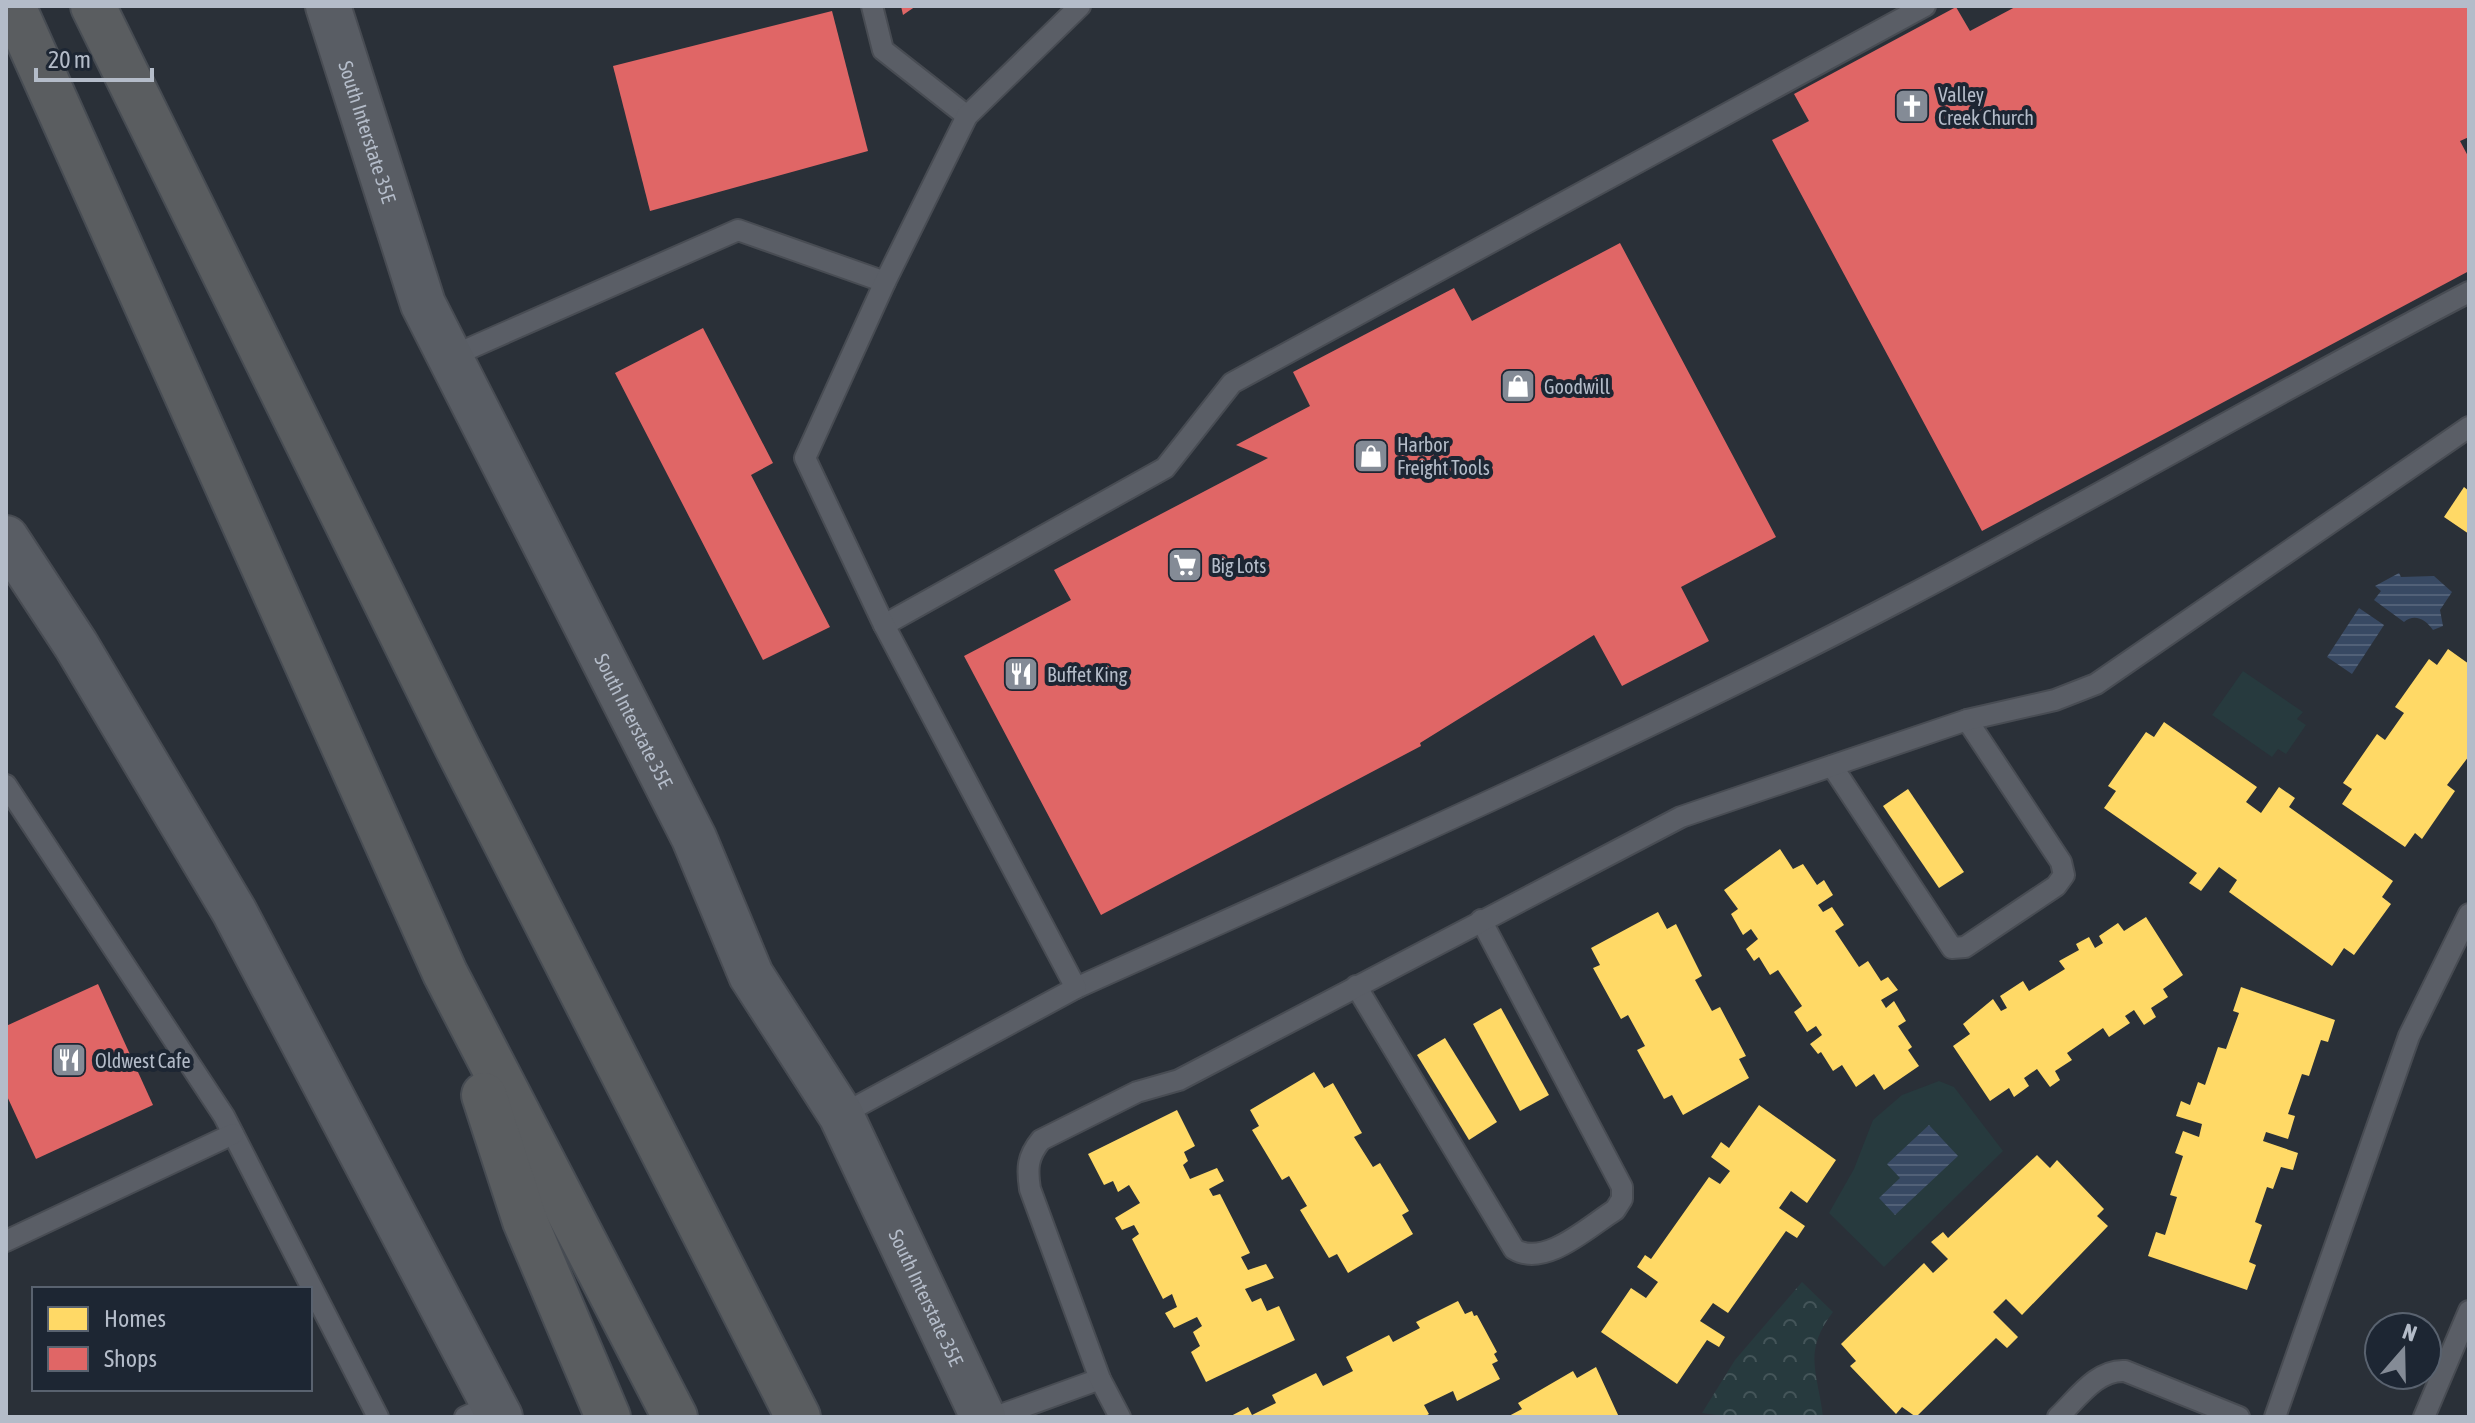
<svg xmlns="http://www.w3.org/2000/svg" width="2475" height="1423" viewBox="0 0 2475 1423" font-family="'Asap Condensed',sans-serif">
	<style>
		.grass { fill: #273a3e }
		.park { fill: url(#park-crowns) }
		.water { fill: url(#water-rules) }
		.homes { fill: #ffd966 }
		.shops { fill: #e06666 }
		.lines { fill: none; stroke-linecap: round; stroke-linejoin: round }
		.service-casing { stroke: #484c53; stroke-width: 24 }
		.secondary-casing { stroke: #484c53; stroke-width: 48 }
		.motorway-casing { stroke: #474c53; stroke-width: 48 }
		.service { stroke: #5a5e66; stroke-width: 20 }
		.secondary { stroke: #595d64; stroke-width: 44 }
		.motorway { stroke: #5a5d60; stroke-width: 44 }
		.labels { text-anchor: middle; dominant-baseline: central; stroke-width: 8; stroke-linejoin: round; paint-order: stroke }
		.poi-label { font-size: 20px; fill: #b4bcc9; stroke: #1d2633; text-anchor: start }
		.street-label { font-size: 20px; fill: #b4bcc9; stroke: #1d2633 }
	</style>
	<defs>
		<pattern id="park-crowns" width="20" height="18" patternUnits="userSpaceOnUse" patternTransform="scale(2)"><rect width="20" height="18" fill="#273a3e"/><path d="M2 6a3 3 0 1 1 6 0M12 15a3 3 0 1 1 6 0" fill="none" stroke="#445559"/></pattern>
		<pattern id="water-rules" width="6" height="5" patternUnits="userSpaceOnUse" patternTransform="scale(2)"><rect width="6" height="5" fill="#384963"/><path d="M0 2.5h6" fill="none" stroke="#526178"/></pattern>
	</defs>
	<rect width="100%" height="100%" fill="#2a3038"/>
	<!-- grass -->
	<g class="grass">
		<polygon points="2243,671 2303,712 2297,719 2306,725 2286,754 2278,749 2272,757 2212,715"/>
		<polygon points="1939,1081 1954,1087 2003,1151 1884,1267 1829,1213 1854,1169 1873,1120 1902,1095"/>
	</g>
	<!-- park -->
	<path class="park" d="M 1802,1282 L 1833,1312 C 1802,1352 1818,1373 1823,1417 L 1731,1417 L 1702,1413 L 1735,1360 Z"/>
	<!-- water -->
	<g class="water">
		<path d="M 2399,573 L 2401,577 L 2434,576 L 2452,592 L 2440,610 L 2443,626 L 2433,630 C 2426,620 2415,613 2404,622 L 2374,600 L 2381,591 L 2375,586 Z"/>
		<polygon points="2359,608 2384,625 2352,674 2327,657"/>
		<polygon points="1929,1125 1958,1156 1895,1215 1879,1198 1900,1178 1887,1164"/>
	</g>
	<!-- homes -->
	<g class="homes">
		<polygon points="2464,487 2469,491 2469,534 2444,517"/>
		<polygon points="2448,649 2469,664 2469,756 2447,785 2455,791 2422,839 2415,833 2405,847 2342,804 2352,789 2343,783 2377,734 2385,740 2404,713 2395,707 2429,659 2437,665"/>
		<polygon points="2164,722 2257,787 2246,802 2261,813 2279,787 2295,798 2289,807 2393,881 2382,897 2391,904 2354,955 2344,948 2332,966 2229,892 2237,880 2219,867 2201,891 2189,883 2197,873 2104,808 2116,791 2108,786 2146,732 2154,737"/>
		<polygon points="1908,789 1964,872 1939,888 1883,806"/>
		<polygon points="1780,849 1793,869 1803,864 1817,885 1824,880 1833,895 1818,905 1823,912 1832,907 1844,925 1835,931 1859,967 1868,961 1881,981 1888,977 1898,990 1881,1000 1886,1008 1894,1001 1906,1021 1898,1026 1912,1047 1908,1050 1919,1066 1884,1090 1874,1074 1856,1087 1842,1065 1833,1071 1821,1052 1818,1054 1810,1044 1822,1035 1816,1026 1807,1032 1794,1012 1802,1006 1778,970 1770,975 1759,957 1754,961 1746,949 1758,939 1751,929 1743,935 1731,914 1738,909 1724,890"/>
		<polygon points="1658,912 1667,929 1676,924 1702,976 1695,980 1712,1011 1720,1007 1746,1056 1739,1059 1749,1078 1683,1115 1672,1095 1664,1099 1637,1050 1645,1046 1628,1015 1621,1019 1593,968 1600,965 1591,948"/>
		<polygon points="2146,917 2183,975 2163,989 2168,997 2151,1008 2156,1017 2144,1025 2134,1010 2125,1016 2130,1023 2109,1037 2103,1028 2067,1053 2072,1060 2055,1071 2060,1080 2050,1087 2037,1069 2024,1078 2029,1086 2014,1097 2009,1088 1990,1101 1953,1046 1970,1034 1963,1024 1993,999 2001,1011 2007,1008 2000,996 2023,981 2029,991 2065,969 2059,961 2079,950 2076,944 2089,937 2095,948 2103,943 2099,936 2118,923 2124,931"/>
		<polygon points="2241,987 2335,1020 2328,1042 2321,1040 2309,1076 2302,1074 2288,1114 2295,1116 2288,1139 2266,1132 2263,1141 2298,1153 2293,1170 2281,1167 2273,1189 2267,1187 2255,1222 2262,1225 2249,1262 2256,1265 2247,1290 2148,1256 2156,1232 2165,1235 2177,1197 2170,1195 2183,1156 2175,1153 2183,1131 2199,1137 2202,1124 2176,1116 2181,1101 2190,1105 2198,1082 2205,1085 2218,1047 2226,1049 2239,1013 2233,1011"/>
		<polygon points="1501,1008 1549,1095 1520,1111 1473,1024"/>
		<polygon points="1445,1038 1497,1122 1469,1140 1417,1055"/>
		<polygon points="1314,1072 1324,1088 1333,1083 1362,1133 1354,1137 1373,1167 1380,1163 1409,1211 1402,1215 1413,1234 1348,1273 1337,1254 1329,1258 1300,1210 1307,1206 1289,1176 1282,1180 1252,1130 1259,1126 1250,1110"/>
		<polygon points="1759,1105 1836,1160 1807,1203 1791,1191 1779,1208 1805,1226 1797,1238 1786,1231 1728,1313 1713,1303 1700,1321 1725,1337 1719,1347 1707,1340 1677,1384 1601,1332 1631,1288 1646,1298 1658,1282 1637,1267 1645,1255 1651,1259 1709,1177 1720,1184 1730,1171 1711,1157 1721,1142 1729,1148"/>
		<polygon points="1177,1110 1195,1146 1184,1152 1188,1161 1183,1165 1190,1179 1217,1168 1224,1181 1209,1189 1213,1196 1220,1194 1250,1253 1241,1257 1248,1270 1266,1264 1274,1278 1245,1289 1252,1302 1261,1298 1267,1311 1279,1306 1295,1340 1206,1382 1191,1352 1200,1346 1193,1332 1202,1326 1197,1317 1174,1328 1165,1313 1177,1307 1172,1294 1163,1299 1132,1239 1139,1234 1134,1225 1122,1230 1115,1218 1140,1203 1129,1185 1118,1192 1113,1181 1104,1185 1088,1154"/>
		<polygon points="2037,1155 2050,1168 2057,1160 2104,1209 2097,1216 2108,1226 2022,1315 2006,1299 1993,1312 2018,1337 2007,1348 1996,1338 1916,1417 1902,1407 1896,1414 1850,1366 1856,1361 1841,1344 1924,1263 1933,1273 1948,1259 1931,1242 1943,1232 1948,1238"/>
		<polygon points="1458,1301 1465,1314 1472,1311 1474,1316 1477,1315 1497,1352 1494,1354 1498,1361 1492,1364 1500,1379 1457,1401 1453,1391 1424,1405 1429,1414 1424,1417 1229,1417 1248,1407 1252,1415 1276,1403 1272,1395 1316,1373 1323,1386 1353,1371 1346,1357 1389,1335 1393,1342 1420,1328 1416,1322"/>
		<polygon points="1596,1367 1619,1417 1507,1417 1522,1409 1518,1403 1573,1371 1577,1378"/>
	</g>
	<!-- shops -->
	<g class="shops">
		<polygon points="901,6 916,6 903,15"/>
		<polygon points="2017,6 2467,6 2469,137 2460,141 2469,158 2469,271 1982,531 1772,140 1809,121 1794,94 1956,7 1970,31"/>
		<polygon points="832,11 868,151 650,211 613,66"/>
		<polygon points="1620,243 1776,537 1681,587 1709,641 1622,686 1594,635 1420,743 1421,746 1101,915 964,656 1071,600 1054,570 1268,458 1236,445 1310,406 1293,372 1454,288 1472,321"/>
		<polygon points="703,328 773,463 751,475 830,627 763,660 615,373"/>
		<polygon points="98,984 153,1105 36,1159 6,1094 6,1026"/>
	</g>
	<g class="lines">
		<!-- service casing -->
		<g class="service-casing">
			<g id="service">
				<polyline points="872,6 883,50 967,116"/>
				<polyline points="450,357 738,230 885,282"/>
				<polyline points="884,625 1165,468 1232,383 1925,6"/>
				<polyline points="1832,766 1952,948 1965,947 2056,886 2064,875 2061,862 1967,720"/>
				<polyline points="6,785 224,1116 378,1417"/>
				<path d="M 1356,986 L 1514,1249 C 1545,1268 1588,1227 1615,1210 L 1622,1199 L 1622,1187 L 1481,920"/>
				<path d="M 1076,988 C 1354,863 1634,740 1905,598 C 2094,499 2279,391 2469,292"/>
				<polyline points="841,1115 1076,988 884,625 805,458 885,282 967,116 1080,6"/>
				<polyline points="6,1241 233,1134"/>
				<polyline points="465,1417 494,1404"/>
				<polyline points="995,1417 1100,1379"/>
				<path d="M 1120,1417 L 1100,1379 L 1030,1189 C 1027,1169 1027,1157 1041,1140 L 1137,1092 L 1179,1080 L 1681,817 L 1967,720 L 2055,700 L 2096,684 L 2469,427"/>
				<path d="M 2058,1417 C 2077,1399 2097,1369 2125,1371 L 2239,1417"/>
				<polyline points="2275,1417 2409,1036 2469,914"/>
				<polyline points="2424,1417 2469,1311"/>
			</g>
		</g>
		<!-- secondary casing -->
		<g class="secondary-casing">
			<g id="secondary">
				<path id="s1" d="M 328,6 L 423,304 L 694,838 L 751,975 L 841,1115 L 983,1417"/>
				<polyline points="6,538 76,645 234,911 500,1417"/>
			</g>
		</g>
		<!-- motorway casing -->
		<g class="motorway-casing">
			<g id="motorway">
				<polyline points="13,6 445,973 675,1417"/>
				<polyline points="93,6 457,747 798,1417"/>
				<polyline points="484,1095 525,1221 608,1417"/>
			</g>
		</g>
		<!-- service -->
		<use href="#service" class="service"/>
		<!-- secondary -->
		<use href="#secondary" class="secondary"/>
		<!-- motorway -->
		<use href="#motorway" class="motorway"/>
	</g>
	<!-- icons -->
	<defs>
		<g id="church-square" transform="scale(1.8)"><rect x="-9" y="-9" width="18" height="18" rx="4" fill="#848b96" stroke="#1d2633"/><path d="M-1.2-6h2.4v3.5h3.3v2.4h-3.3V6h-2.4V-.1h-3.3v-2.4h3.3Z" fill="#fff"/></g>
		<g id="shop-square" transform="scale(1.8)"><rect x="-9" y="-9" width="18" height="18" rx="4" fill="#848b96" stroke="#1d2633"/><path d="M-5-2.5h2.3a2.7 3.5 0 0 1 5.4 0H5L5.5 6h-11ZM-1.5-2.5h3a1.5 2.3 0 0 0-3 0Z" fill="#fff"/></g>
		<g id="supermarket-square" transform="scale(1.8)"><rect x="-9" y="-9" width="18" height="18" rx="4" fill="#848b96" stroke="#1d2633"/><path d="M-6-5.5h2.5l.6 2H6L4.5 2H-2.5L-4.4-4H-6ZM-1.5 3.2a1.3 1.3 0 1 0 .1 0ZM3 3.2a1.3 1.3 0 1 0 .1 0Z" fill="#fff"/></g>
		<g id="restaurant-square" transform="scale(1.8)"><rect x="-9" y="-9" width="18" height="18" rx="4" fill="#848b96" stroke="#1d2633"/><path d="M-5-6h1v4h1v-4h1v4h1v-4h1v5L-1.5 .5V6h-2V.5L-5-1ZM5-6V6H3V1.5H1.5Q1.5-4 5-6Z" fill="#fff"/></g>
	</defs>
	<g fill-rule="evenodd">
		<use href="#church-square" x="1912" y="106"/>
		<use href="#shop-square" x="1518" y="386"/>
		<use href="#shop-square" x="1371" y="456"/>
		<use href="#supermarket-square" x="1185" y="565"/>
		<use href="#restaurant-square" x="1021" y="674"/>
		<use href="#restaurant-square" x="69" y="1060"/>
	</g>
	<g class="labels">
		<!-- poi labels -->
		<g class="poi-label">
			<text x="1938" y="94">Valley<tspan x="1938" dy="23">Creek Church</tspan></text>
			<text x="1544" y="386">Goodwill</text>
			<text x="1397" y="444">Harbor<tspan x="1397" dy="23">Freight Tools</tspan></text>
			<text x="1211" y="565">Big Lots</text>
			<text x="1047" y="674">Buffet King</text>
			<text x="95" y="1060">Oldwest Cafe</text>
		</g>
		<!-- street labels -->
		<g class="street-label">
			<text stroke="none"><textPath href="#s1" startOffset="132">South Interstate 35E</textPath></text>
			<text stroke="none"><textPath href="#s1" startOffset="780">South Interstate 35E</textPath></text>
			<text stroke="none"><textPath href="#s1" startOffset="1428">South Interstate 35E</textPath></text>
		</g>
	</g>
	<!-- border -->
	<rect width="2475" height="1423" fill="none" stroke="#b4bcc9" stroke-width="16"/>
	<!-- legend -->
	<rect x="32" y="1287" width="280" height="104" fill="#1d2633" stroke="#59626f" stroke-width="2"/>
	<rect x="48" y="1307" width="40" height="24" fill="#ffd966" stroke="#59626f" stroke-width="2"/>
	<text x="104" y="1327" font-size="24" fill="#b4bcc9">Homes</text>
	<rect x="48" y="1347" width="40" height="24" fill="#e06666" stroke="#59626f" stroke-width="2"/>
	<text x="104" y="1367" font-size="24" fill="#b4bcc9">Shops</text>
	<!-- north arrow -->
	<g transform="translate(2403 1351) rotate(20)"><circle r="38" fill="#1d2633" stroke="#59626f" stroke-width="2"/>
	<path d="M0-6L14 30L0 20L-14 30Z" fill="#848b96"/>
	<text y="-12" font-size="22" font-weight="bold" text-anchor="middle" fill="#b4bcc9">N</text>
	</g>
	<!-- scale -->
	<path d="M36 68v12h116v-12" fill="none" stroke="#b4bcc9" stroke-width="4"/>
	<text x="48" y="68" font-size="24" fill="#b4bcc9" stroke="#1d2633" stroke-width="6" paint-order="stroke">20 m</text>
</svg>
